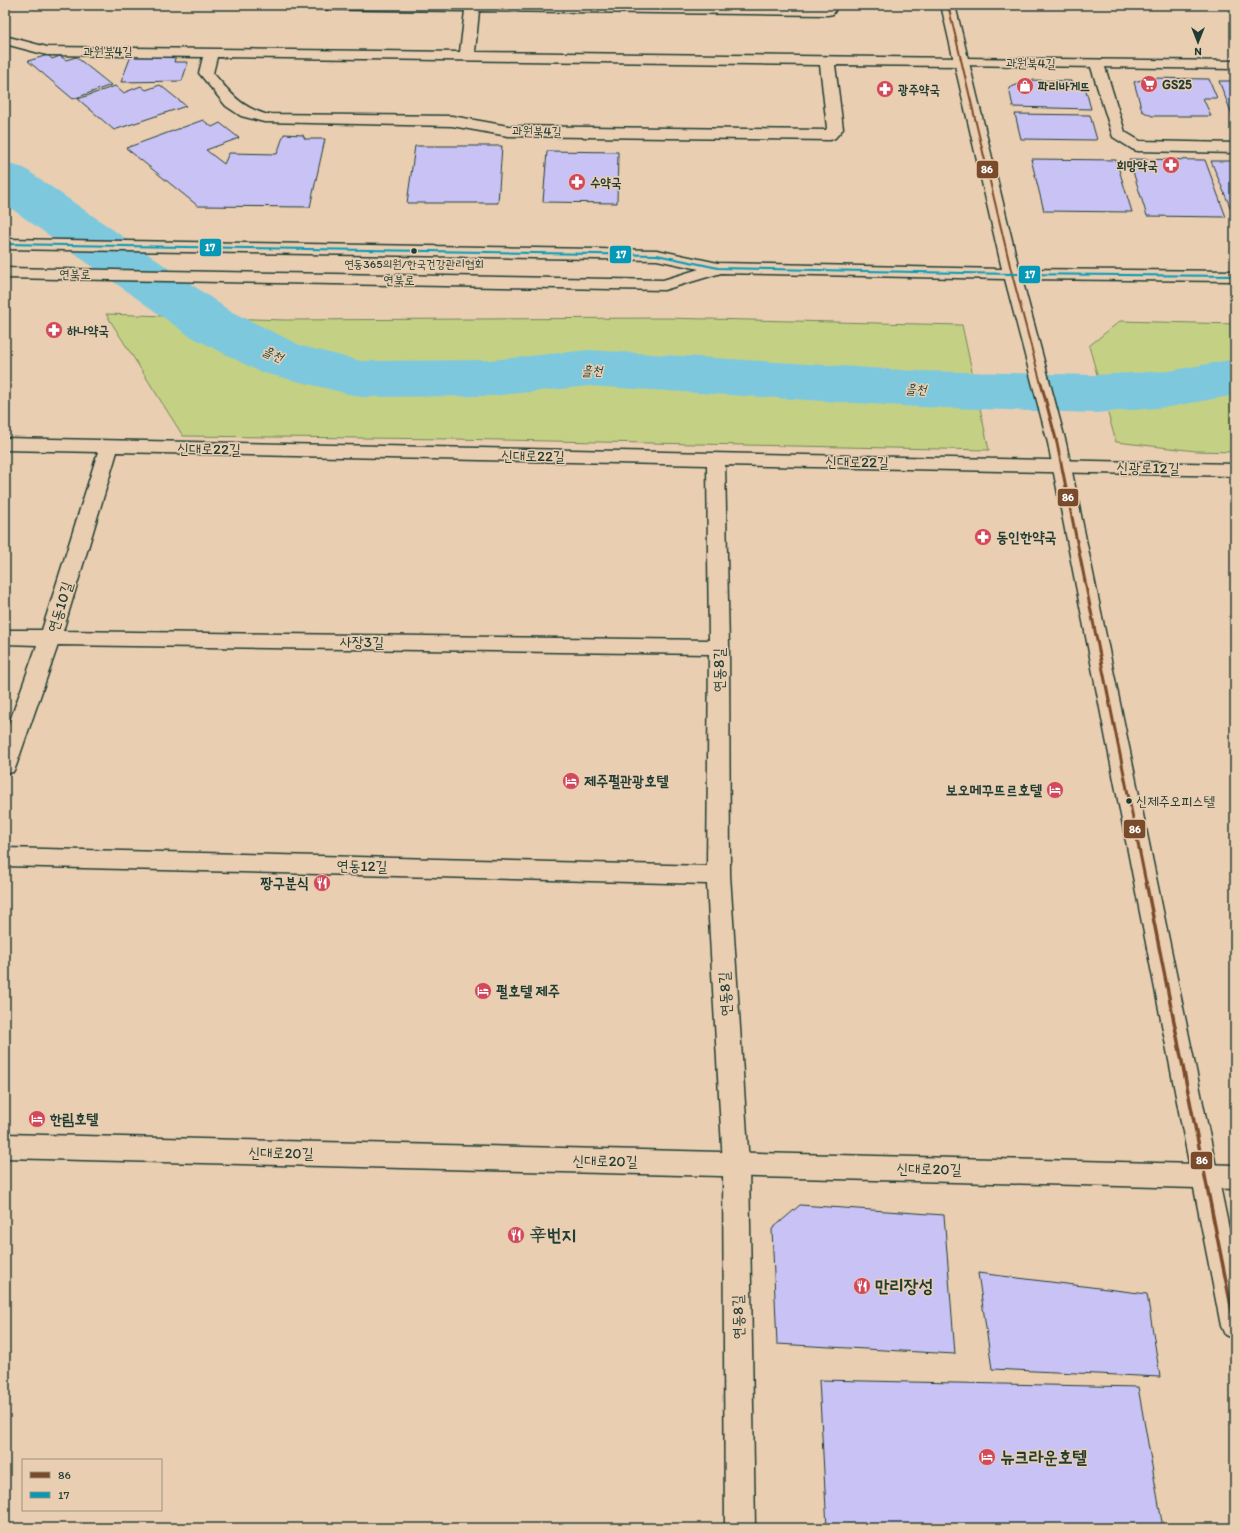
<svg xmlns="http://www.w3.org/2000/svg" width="1240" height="1533" viewBox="0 0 1240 1533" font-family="Itim,'LXGW WenKai TC','Poor Story',sans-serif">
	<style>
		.green { fill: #c4d084; stroke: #72865c }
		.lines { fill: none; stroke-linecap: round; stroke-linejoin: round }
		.river { fill: #7ec8de; fill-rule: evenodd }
		.building { fill: #c9c3f5; stroke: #1f3d34 }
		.minor-casing { stroke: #1f3d34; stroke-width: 3 }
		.tertiary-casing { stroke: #1f3d34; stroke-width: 3 }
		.secondary-casing { stroke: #1f3d34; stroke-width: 3 }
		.minor { fill: #eaceb1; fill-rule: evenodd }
		.tertiary { fill: #eaceb1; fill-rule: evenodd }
		.secondary { fill: #eaceb1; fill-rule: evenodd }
		.bus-1-far2-casing { stroke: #eaceb1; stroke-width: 4 }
		.bus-1-far1-casing { stroke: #eaceb1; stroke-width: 6 }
		.bus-1-casing { stroke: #eaceb1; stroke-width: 6 }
		.bus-2-casing { stroke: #eaceb1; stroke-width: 4 }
		.bus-1-far2 { stroke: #7a4b2a; stroke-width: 2 }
		.bus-1-far1 { stroke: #7a4b2a; stroke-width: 3 }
		.bus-1 { stroke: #7a4b2a; stroke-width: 3.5 }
		.bus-2 { stroke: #0599b7; stroke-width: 2 }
		.bus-dot { fill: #1f3d34; stroke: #eaceb1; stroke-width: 1.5 }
		.labels { text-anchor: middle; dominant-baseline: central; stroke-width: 3; stroke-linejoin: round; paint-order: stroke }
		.far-bus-label { font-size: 12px; fill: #1f3d34; stroke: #eaceb1 }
		.far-street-label { font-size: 13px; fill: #1f3d34; stroke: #eaceb1 }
		.far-poi-label { font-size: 13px; font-weight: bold; fill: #1f3d34; stroke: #eaceb1; text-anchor: start }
		.far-water-label { font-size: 13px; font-style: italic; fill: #24443c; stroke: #eaceb1 }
		.bus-label { font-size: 14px; fill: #1f3d34; stroke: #eaceb1; text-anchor: start }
		.street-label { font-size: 15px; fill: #1f3d34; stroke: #eaceb1 }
		.poi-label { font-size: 15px; font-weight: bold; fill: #1f3d34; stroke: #eaceb1; text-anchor: start }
		.near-poi-label { font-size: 18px; font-weight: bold; fill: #1f3d34; stroke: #eaceb1; text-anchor: start }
		.line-badge { stroke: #eaceb1; stroke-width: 1.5 }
		.badge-label { font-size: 11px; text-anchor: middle; font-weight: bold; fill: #fff }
	</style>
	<rect width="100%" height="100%" fill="#eaceb1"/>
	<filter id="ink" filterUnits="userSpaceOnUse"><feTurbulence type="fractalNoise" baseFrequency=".025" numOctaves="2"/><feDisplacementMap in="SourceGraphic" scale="8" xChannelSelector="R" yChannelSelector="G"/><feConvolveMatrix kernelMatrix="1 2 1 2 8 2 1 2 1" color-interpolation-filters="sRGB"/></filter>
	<g filter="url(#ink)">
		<!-- green -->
		<g class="green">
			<polygon points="106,314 284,320 665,318 962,325 989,450 452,439 183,436"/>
			<polygon points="1120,321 1235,324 1235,452 1196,451 1116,442 1089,346"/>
		</g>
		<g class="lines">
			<!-- river -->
			<polygon class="river" points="5,163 24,168 230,311 302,346 361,361 491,360 589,350 918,371 1095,375 1169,371 1235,359 1235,395 1169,407 1095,413 918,407 589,386 491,396 361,397 260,372 188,335 5,204"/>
		</g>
		<!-- building -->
		<g class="building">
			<polygon points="48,55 52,59 60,56 66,60 76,57 111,85 73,99 28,61"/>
			<polygon points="176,55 174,62 188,62 182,81 121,82 131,56"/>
			<polygon points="1149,78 1209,79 1217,98 1203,98 1211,116 1152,116 1142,111 1134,82"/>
			<polygon points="1029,80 1071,81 1072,87 1085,87 1091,109 1013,107 1009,88"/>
			<polygon points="1219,81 1235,81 1235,117 1233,117"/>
			<polygon points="160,85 186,106 114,130 78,99 115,86 123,93 141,86 146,90"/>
			<polygon points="1015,114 1090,115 1097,140 1021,139"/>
			<polygon points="203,120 212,127 220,123 239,138 206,150 224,164 229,153 277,154 284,134 303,135 305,139 325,139 310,207 198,206 126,148"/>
			<polygon points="415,146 502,146 498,203 407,203"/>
			<polygon points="547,151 618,152 617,203 543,202"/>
			<polygon points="1031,159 1116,160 1132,212 1044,211"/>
			<polygon points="1129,159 1205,160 1226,217 1147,216"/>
			<polygon points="1211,161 1235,161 1235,214 1233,214"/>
			<polygon points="800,1205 944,1215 955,1354 777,1344 772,1229"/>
			<polygon points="978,1273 1147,1294 1160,1377 992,1369"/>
			<polygon points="819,1380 1138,1387 1163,1528 827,1528"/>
		</g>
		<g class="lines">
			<!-- minor casing -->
			<g class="minor-casing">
				<g id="minor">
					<path d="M 284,5 L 662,5 L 820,7 L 820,5 L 834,5 L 835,11 L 833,14 L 828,15 L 479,11 L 475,52 L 962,58 L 967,59 L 969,62 L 967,65 L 962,66 L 835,65 L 843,129 L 835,138 L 830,140 L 508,136 L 452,126 L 264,122 L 241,116 L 226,106 L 199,73 L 203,57 L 47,55 L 5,44 L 5,36 L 47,47 L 460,52 L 465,11 L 291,9 L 286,8 ZM 217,57 L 820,65 L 827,128 L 826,130 L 508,126 L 452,116 L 265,114 C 239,106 230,92 213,73 Z"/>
					<polygon points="1097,60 1102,61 1104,64 1125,132 1140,141 1235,143 1235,153 1137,151 1132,149 1113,137 1090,64 1092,61"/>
					<path d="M 5,438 L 1235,464 L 1235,476 L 725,465 L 729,647 L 730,875 L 749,1165 L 755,1528 L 725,1528 L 723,1165 L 707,884 L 5,866 L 5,848 L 707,866 L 709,654 L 58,645 L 16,766 L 13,772 L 5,774 L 5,735 L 37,645 L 5,644 L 5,630 L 42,630 L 98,452 L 5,450 ZM 117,452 L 707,465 L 709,640 L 63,631 Z"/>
				</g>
			</g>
			<!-- tertiary casing -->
			<g class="tertiary-casing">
				<g id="tertiary">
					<polygon points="962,58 1235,61 1235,69 957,65 955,62 957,59"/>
					<polygon points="5,1134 1235,1165 1235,1189 5,1158"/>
				</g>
			</g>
			<!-- secondary casing -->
			<g class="secondary-casing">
				<polygon id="secondary" points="941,5 955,5 1019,269 1235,271 1235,281 1022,279 1066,443 1235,1258 1235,1339 1225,1335 1221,1326 1048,443 1005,279 721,273 664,290 5,278 5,268 663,280 699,269 657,260 5,249 5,239 657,250 718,263 1002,269"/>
			</g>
			<!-- minor -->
			<use href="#minor" class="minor"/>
			<!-- tertiary -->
			<use href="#tertiary" class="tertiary"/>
			<!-- secondary -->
			<use href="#secondary" class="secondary"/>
			<!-- bus-1-far2 casing -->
			<g class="bus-1-far2-casing">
				<polyline id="bus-1-far2" points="948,5 1012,274 1041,384"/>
			</g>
			<!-- bus-1-far1 casing -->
			<g class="bus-1-far1-casing">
				<polyline id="bus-1-far1" points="1041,383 1057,443 1146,883"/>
			</g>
			<!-- bus-1 casing -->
			<g class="bus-1-casing">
				<polyline id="bus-1" points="1146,882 1235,1326"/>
			</g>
			<!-- bus-2 casing -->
			<g class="bus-2-casing">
				<polyline id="bus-2" points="5,244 657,255 718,268 1012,274 1235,276"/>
			</g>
			<!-- bus-1-far2 -->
			<use href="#bus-1-far2" class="bus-1-far2"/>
			<!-- bus-1-far1 -->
			<use href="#bus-1-far1" class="bus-1-far1"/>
			<!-- bus-1 -->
			<use href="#bus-1" class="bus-1"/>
			<!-- bus-2 -->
			<use href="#bus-2" class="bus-2"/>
		</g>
	</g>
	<!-- icons -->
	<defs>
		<g id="supermarket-disc" transform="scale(0.9)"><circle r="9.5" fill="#d1495b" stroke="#eaceb1"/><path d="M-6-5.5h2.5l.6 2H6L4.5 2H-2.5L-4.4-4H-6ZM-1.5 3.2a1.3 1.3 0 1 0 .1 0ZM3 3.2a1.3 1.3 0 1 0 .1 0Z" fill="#fff"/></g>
		<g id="shop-disc" transform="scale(0.9)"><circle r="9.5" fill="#d1495b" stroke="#eaceb1"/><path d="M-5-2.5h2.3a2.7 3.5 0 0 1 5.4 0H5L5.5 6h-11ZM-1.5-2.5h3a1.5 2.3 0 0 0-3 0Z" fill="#fff"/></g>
		<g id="pharmacy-disc" transform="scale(0.9)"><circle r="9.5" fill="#d1495b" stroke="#eaceb1"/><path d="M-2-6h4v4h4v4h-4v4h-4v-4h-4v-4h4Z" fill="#fff"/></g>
		<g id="hotel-disc" transform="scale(0.9)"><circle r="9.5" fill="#d1495b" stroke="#eaceb1"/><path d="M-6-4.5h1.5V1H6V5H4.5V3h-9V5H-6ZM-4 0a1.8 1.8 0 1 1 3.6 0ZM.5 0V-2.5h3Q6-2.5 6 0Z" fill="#fff"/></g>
		<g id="restaurant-disc" transform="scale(0.9)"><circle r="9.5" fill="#d1495b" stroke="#eaceb1"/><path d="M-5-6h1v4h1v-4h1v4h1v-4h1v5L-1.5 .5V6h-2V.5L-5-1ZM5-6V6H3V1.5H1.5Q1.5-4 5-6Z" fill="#fff"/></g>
	</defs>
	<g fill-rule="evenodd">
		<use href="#supermarket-disc" x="1149" y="84"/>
		<use href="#shop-disc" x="1025" y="86"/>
		<use href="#pharmacy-disc" x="885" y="89"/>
		<use href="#pharmacy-disc" x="1171" y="165"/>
		<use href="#pharmacy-disc" x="577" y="182"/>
		<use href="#pharmacy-disc" x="54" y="330"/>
		<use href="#pharmacy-disc" x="983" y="537"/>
		<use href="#hotel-disc" x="571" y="781"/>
		<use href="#hotel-disc" x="1055" y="790"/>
		<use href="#restaurant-disc" x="322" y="883"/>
		<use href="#hotel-disc" x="483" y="991"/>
		<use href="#hotel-disc" x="37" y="1119"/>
		<use href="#restaurant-disc" x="516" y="1235"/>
		<use href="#restaurant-disc" x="862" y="1286"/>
		<use href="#hotel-disc" x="987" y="1457"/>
	</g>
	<!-- markers -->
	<g class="bus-dot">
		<circle cx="414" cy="251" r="3.5"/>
		<circle cx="1129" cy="801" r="3.5"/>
	</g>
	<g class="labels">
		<!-- far-bus labels -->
		<g class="far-bus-label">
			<text x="414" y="264">연동365의원/한국건강관리협회</text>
		</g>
		<!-- far-street labels -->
		<g class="far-street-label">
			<text x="108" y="51">과원북4길</text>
			<text transform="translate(1031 63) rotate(1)">과원북4길</text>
			<text transform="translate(537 131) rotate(1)">과원북4길</text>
			<text transform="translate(75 274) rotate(1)">연북로</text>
			<text transform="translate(399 280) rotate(1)">연북로</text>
		</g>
		<!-- far-poi labels -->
		<g class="far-poi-label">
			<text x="1162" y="84">GS25</text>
			<text x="1038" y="86">파리바게뜨</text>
			<text x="898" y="89">광주약국</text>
			<text x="1158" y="165" text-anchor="end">희망약국</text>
			<text x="590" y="182">수약국</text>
			<text x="67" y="330">하나약국</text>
		</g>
		<!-- far-water labels -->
		<g class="far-water-label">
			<text transform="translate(273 354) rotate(24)">흘천</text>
			<text x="592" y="370">흘천</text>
			<text transform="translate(916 389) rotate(3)">흘천</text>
		</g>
		<!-- bus labels -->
		<g class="bus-label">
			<text x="1136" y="801">신제주오피스텔</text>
		</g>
		<!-- street labels -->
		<g class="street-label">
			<text transform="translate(209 449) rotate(1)">신대로22길</text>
			<text transform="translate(533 456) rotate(1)">신대로22길</text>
			<text transform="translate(857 462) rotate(1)">신대로22길</text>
			<text transform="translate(1148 468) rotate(1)">신광로12길</text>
			<text transform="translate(60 607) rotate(-73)">연동10길</text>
			<text transform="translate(362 642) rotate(1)">사장3길</text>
			<text transform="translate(719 670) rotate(-90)">연동8길</text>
			<text transform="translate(362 866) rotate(1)">연동12길</text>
			<text transform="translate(725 994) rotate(-93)">연동8길</text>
			<text transform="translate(281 1153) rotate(1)">신대로20길</text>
			<text transform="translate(605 1161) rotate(1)">신대로20길</text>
			<text transform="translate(929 1169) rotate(1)">신대로20길</text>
			<text transform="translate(738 1317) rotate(-91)">연동8길</text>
		</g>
		<!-- poi labels -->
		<g class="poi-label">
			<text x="996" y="537">동인한약국</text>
			<text x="584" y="781">제주펄관광호텔</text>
			<text x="1042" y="790" text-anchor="end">보오메꾸뜨르호텔</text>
			<text x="309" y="883" text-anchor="end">짱구분식</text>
			<text x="496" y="991">펄호텔 제주</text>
			<text x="50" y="1119">한림호텔</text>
		</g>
		<!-- near-poi labels -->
		<g class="near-poi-label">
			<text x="529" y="1235">辛번지</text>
			<text x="875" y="1286">만리장성</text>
			<text x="1000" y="1457">뉴크라운호텔</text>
		</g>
	</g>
	<g class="line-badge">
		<rect x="976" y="160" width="23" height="19" rx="4" fill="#7a4b2a"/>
		<rect x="199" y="238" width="23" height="19" rx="4" fill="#0599b7"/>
		<rect x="609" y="245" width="23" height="19" rx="4" fill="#0599b7"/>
		<rect x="1018" y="265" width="23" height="19" rx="4" fill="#0599b7"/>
		<rect x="1057" y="488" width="22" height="19" rx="4" fill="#7a4b2a"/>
		<rect x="1123" y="819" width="23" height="20" rx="4" fill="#7a4b2a"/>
		<rect x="1190" y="1151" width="23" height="19" rx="4" fill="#7a4b2a"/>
	</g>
	<g class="badge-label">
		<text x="987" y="173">86</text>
		<text x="210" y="251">17</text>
		<text x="621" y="258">17</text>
		<text x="1030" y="278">17</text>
		<text x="1068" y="501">86</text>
		<text x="1135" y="833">86</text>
		<text x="1202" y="1164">86</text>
	</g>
	<!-- margin -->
	<rect width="1240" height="1533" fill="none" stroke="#eaceb1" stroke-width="20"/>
	<rect x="10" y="10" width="1220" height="1513" fill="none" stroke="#1f3d34" stroke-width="1.5" filter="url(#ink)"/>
	<!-- legend -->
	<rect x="22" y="1459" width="140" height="52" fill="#eaceb1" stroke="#99947f"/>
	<rect x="30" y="1472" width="20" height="6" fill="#7a4b2a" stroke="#99947f"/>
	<text x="58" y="1479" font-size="12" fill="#1f3d34">86</text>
	<rect x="30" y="1492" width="20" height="6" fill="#0599b7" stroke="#99947f"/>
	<text x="58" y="1499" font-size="12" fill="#1f3d34">17</text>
	<!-- north arrow -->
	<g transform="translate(1198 42) rotate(180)" stroke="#eaceb1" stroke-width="3" paint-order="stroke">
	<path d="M0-3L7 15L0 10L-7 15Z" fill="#1f3d34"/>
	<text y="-6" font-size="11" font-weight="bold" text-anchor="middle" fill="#1f3d34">N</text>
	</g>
</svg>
